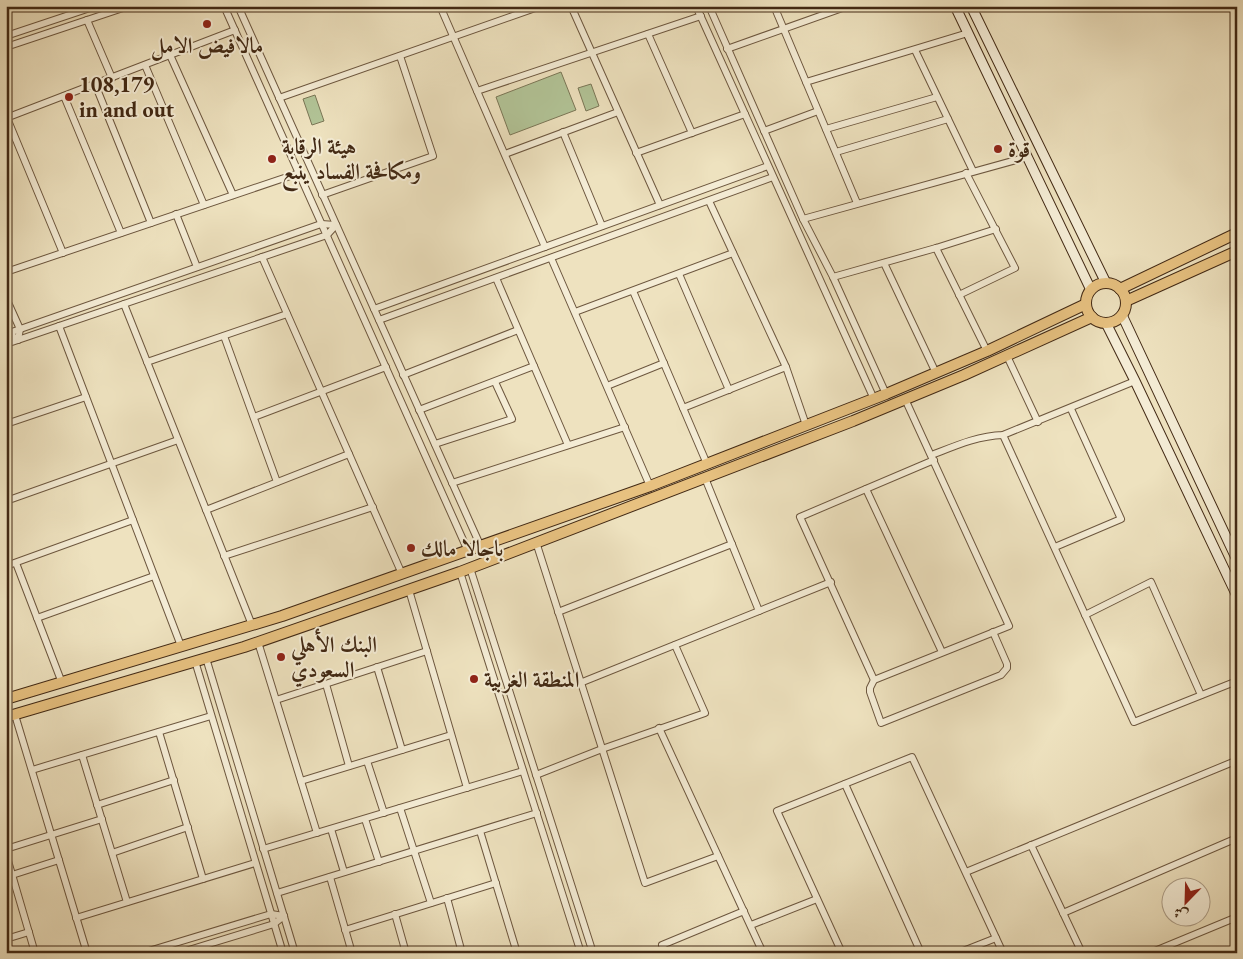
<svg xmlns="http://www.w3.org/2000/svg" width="1243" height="959" viewBox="0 0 1243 959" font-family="'EB Garamond',Amiri,serif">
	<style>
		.green { fill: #b2c497; stroke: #7a7656 }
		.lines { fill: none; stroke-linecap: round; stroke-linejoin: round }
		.minor-casing { stroke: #6d573f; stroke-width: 8 }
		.secondary-casing { stroke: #422914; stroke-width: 11 }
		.primary-casing { stroke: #422914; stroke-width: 12 }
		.minor { stroke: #f4ecd5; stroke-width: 6 }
		.secondary { stroke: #f4ecd5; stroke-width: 9 }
		.primary { stroke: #e7c180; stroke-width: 10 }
		.poi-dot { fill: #8f2418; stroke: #f4ecd5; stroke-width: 2 }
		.labels { text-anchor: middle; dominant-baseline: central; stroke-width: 4; stroke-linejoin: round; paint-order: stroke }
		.poi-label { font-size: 22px; font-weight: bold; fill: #422914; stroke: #f4ecd5; text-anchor: start }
	</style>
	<rect width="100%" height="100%" fill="#eee2bf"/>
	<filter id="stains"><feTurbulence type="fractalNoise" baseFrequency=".004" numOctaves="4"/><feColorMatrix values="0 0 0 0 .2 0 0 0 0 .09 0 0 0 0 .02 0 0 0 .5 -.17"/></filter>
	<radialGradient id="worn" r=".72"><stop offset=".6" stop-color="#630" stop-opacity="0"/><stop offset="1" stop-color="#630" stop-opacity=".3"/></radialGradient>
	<!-- green -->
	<g class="green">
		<polygon points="561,72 576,110 510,135 496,97"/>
		<polygon points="591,84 599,106 586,111 578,88"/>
		<polygon points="315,95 324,121 312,125 303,99"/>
	</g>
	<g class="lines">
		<!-- minor casing -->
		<g class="minor-casing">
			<g id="minor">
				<polyline points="224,6 468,551"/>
				<polyline points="238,6 481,547"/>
				<polyline points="440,6 545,247"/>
				<polyline points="571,6 660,205"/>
				<polyline points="696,6 874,399"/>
				<polyline points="709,6 803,219 833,277 886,394"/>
				<polyline points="774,6 857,203"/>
				<polyline points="87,20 112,78"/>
				<polyline points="648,34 692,133"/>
				<polyline points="6,36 96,6"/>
				<polyline points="6,47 129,6"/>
				<polyline points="727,49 848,6"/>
				<polyline points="915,50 973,171"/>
				<polyline points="170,55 233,195"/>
				<polyline points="145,65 204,205"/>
				<polyline points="806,82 968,33"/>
				<polyline points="95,84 151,223"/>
				<polyline points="477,91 701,16"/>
				<polyline points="64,96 121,233"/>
				<polyline points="279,98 541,6"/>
				<polyline points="6,118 235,30"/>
				<polyline points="7,118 63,253"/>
				<polyline points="826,129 937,97"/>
				<polyline points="764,131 818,111"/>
				<polyline points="563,132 602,226"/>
				<polyline points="836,152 948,119"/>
				<polyline points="636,153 745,114"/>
				<polyline points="505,154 618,112"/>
				<polyline points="322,195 433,156 400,56"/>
				<polyline points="709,201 786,367 806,425"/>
				<polyline points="176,214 197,267"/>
				<polyline points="803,219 1027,157"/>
				<polyline points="936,248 987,351"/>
				<polyline points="262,257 402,574"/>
				<polyline points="551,258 650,486"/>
				<polyline points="884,263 936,373"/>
				<polyline points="6,272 299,173"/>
				<polyline points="679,274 729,390"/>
				<polyline points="833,277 936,248 996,229"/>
				<polyline points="496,278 568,445"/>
				<polyline points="633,291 707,464"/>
				<polyline points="959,295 1015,268 966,173"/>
				<polyline points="6,298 20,329 18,340 9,333 6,327"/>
				<polyline points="124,304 252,625"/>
				<polyline points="374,309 768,166"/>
				<polyline points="575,312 733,253"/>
				<polyline points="379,320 773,177"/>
				<polyline points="59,326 181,646"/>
				<polyline points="6,334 321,224 336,225"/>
				<polyline points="224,336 277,482"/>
				<polyline points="6,344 327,235 336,225"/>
				<polyline points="1007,356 1038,422"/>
				<polyline points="147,362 287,314"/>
				<polyline points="403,375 518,330"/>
				<polyline points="607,386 664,363"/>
				<polyline points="905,399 1009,626 874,680 800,517 934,460"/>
				<polyline points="683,408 786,367"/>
				<polyline points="419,410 534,366"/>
				<polyline points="254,417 386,367"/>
				<polyline points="6,424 86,397"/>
				<polyline points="1003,435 1134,722 1237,681"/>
				<polyline points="435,444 512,419 495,382"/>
				<path d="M 932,455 C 955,446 977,436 1003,435 L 1135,381"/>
				<polyline points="705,478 759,611"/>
				<polyline points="452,483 625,427"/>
				<polyline points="866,489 942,652"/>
				<polyline points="6,501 178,440"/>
				<polyline points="206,510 349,454"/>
				<polyline points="536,542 645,883 718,856"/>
				<polyline points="1055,547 1121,519 1071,409"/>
				<polyline points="224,556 373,507"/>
				<polyline points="16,563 62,683"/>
				<polyline points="6,566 133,520"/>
				<polyline points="470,568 593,953"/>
				<polyline points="460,572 581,953"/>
				<polyline points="409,590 467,788"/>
				<polyline points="558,612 732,544"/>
				<polyline points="1085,615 1151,582 1201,695"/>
				<polyline points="37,618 154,576"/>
				<polyline points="258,642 317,833"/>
				<polyline points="206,658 295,953"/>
				<polyline points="195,661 283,953"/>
				<polyline points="377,667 402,750"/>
				<polyline points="874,680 870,688 870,692 881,723 1001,675 1007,668 1007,664 993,632"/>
				<polyline points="580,683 831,582"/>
				<polyline points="326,684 349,766"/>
				<polyline points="276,700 427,651"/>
				<polyline points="15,715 87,953"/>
				<polyline points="659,728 763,953"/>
				<polyline points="159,732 203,879"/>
				<polyline points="82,755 127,902"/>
				<polyline points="367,761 384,813"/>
				<polyline points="32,770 211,716"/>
				<polyline points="536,775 602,749 705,713 675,645"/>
				<polyline points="301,781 451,735"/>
				<polyline points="845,784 921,953"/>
				<polyline points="97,805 174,780"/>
				<polyline points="400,808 431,903"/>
				<polyline points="365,819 379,862"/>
				<polyline points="331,829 344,872"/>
				<polyline points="480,831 517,953"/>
				<polyline points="1031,845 1082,953"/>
				<polyline points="6,849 102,819"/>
				<polyline points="263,849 523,771"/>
				<polyline points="112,853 188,827"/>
				<polyline points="6,854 35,953"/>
				<polyline points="966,872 1233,762 1237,770"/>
				<polyline points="12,875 59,860"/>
				<polyline points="330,877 352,953"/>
				<polyline points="277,893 537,813"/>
				<polyline points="447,898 462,953"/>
				<polyline points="1063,913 1237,838"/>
				<polyline points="395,914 406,953"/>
				<polyline points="76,918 255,863"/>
				<polyline points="751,925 817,899"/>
				<polyline points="345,930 496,883"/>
				<polyline points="6,939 29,932"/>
				<polyline points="142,953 271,914 284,916"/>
				<polyline points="179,953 274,924 284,916"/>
				<polyline points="665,953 662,945 744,911"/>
				<polyline points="842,953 777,811 912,757 1003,953"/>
				<polyline points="958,953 996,938"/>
				<polyline points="1150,953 1237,917"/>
			</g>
		</g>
		<!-- secondary casing -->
		<g class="secondary-casing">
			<g id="secondary">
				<polyline points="955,6 1091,290"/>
				<polyline points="971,6 1106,283"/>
				<polyline points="1122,315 1237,560"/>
				<polyline points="1106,323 1135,381 1237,596"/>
			</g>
		</g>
		<!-- primary casing -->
		<g class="primary-casing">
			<g id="primary">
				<circle cx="1106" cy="303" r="20"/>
				<polyline points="1120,289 1237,233"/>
				<polyline points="1126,301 1237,251"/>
				<polyline points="6,699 282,616 650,486 886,394 987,351 1086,304"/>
				<polyline points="6,717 244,647 460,572 853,421 964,375 1092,317"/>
			</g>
		</g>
		<!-- minor -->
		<use href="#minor" class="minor"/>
		<!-- secondary -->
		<use href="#secondary" class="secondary"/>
		<!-- primary -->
		<use href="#primary" class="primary"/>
	</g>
	<!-- markers -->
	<g class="poi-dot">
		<circle cx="207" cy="24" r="5"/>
		<circle cx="69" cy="97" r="5"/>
		<circle cx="998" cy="149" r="5"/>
		<circle cx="272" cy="159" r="5"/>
		<circle cx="411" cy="548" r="5"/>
		<circle cx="281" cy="657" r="5"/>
		<circle cx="474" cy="679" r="5"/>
	</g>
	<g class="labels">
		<!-- poi labels -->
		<g class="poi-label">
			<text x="207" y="45" text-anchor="middle">مالافيض الامل</text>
			<text x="79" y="84">108,179<tspan x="79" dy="25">in and out</tspan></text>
			<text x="282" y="146">هيئة الرقابة<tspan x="282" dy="25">ومكافحة الفساد ينبع</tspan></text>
			<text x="1008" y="149">قوة</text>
			<text x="421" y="548">باجالا مالك</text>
			<text x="291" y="644">البنك الأهلي<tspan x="291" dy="25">السعودي</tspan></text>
			<text x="484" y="679">المنطقة الغربية</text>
		</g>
	</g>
	<!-- margin -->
	<rect width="1243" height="959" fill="none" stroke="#eee2bf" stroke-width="25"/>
	<rect x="8" y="8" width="1228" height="944" fill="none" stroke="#422914" stroke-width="2.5"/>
	<rect x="12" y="12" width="1218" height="934" fill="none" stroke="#422914"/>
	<!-- north arrow -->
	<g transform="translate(1186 902) rotate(203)"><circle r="24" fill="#f4ecd5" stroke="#ad9e88"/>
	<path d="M0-4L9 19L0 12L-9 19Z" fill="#8f2418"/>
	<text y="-8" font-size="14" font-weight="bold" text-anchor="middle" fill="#422914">ش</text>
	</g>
	<rect width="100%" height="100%" filter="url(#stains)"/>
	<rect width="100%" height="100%" fill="url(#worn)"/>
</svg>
